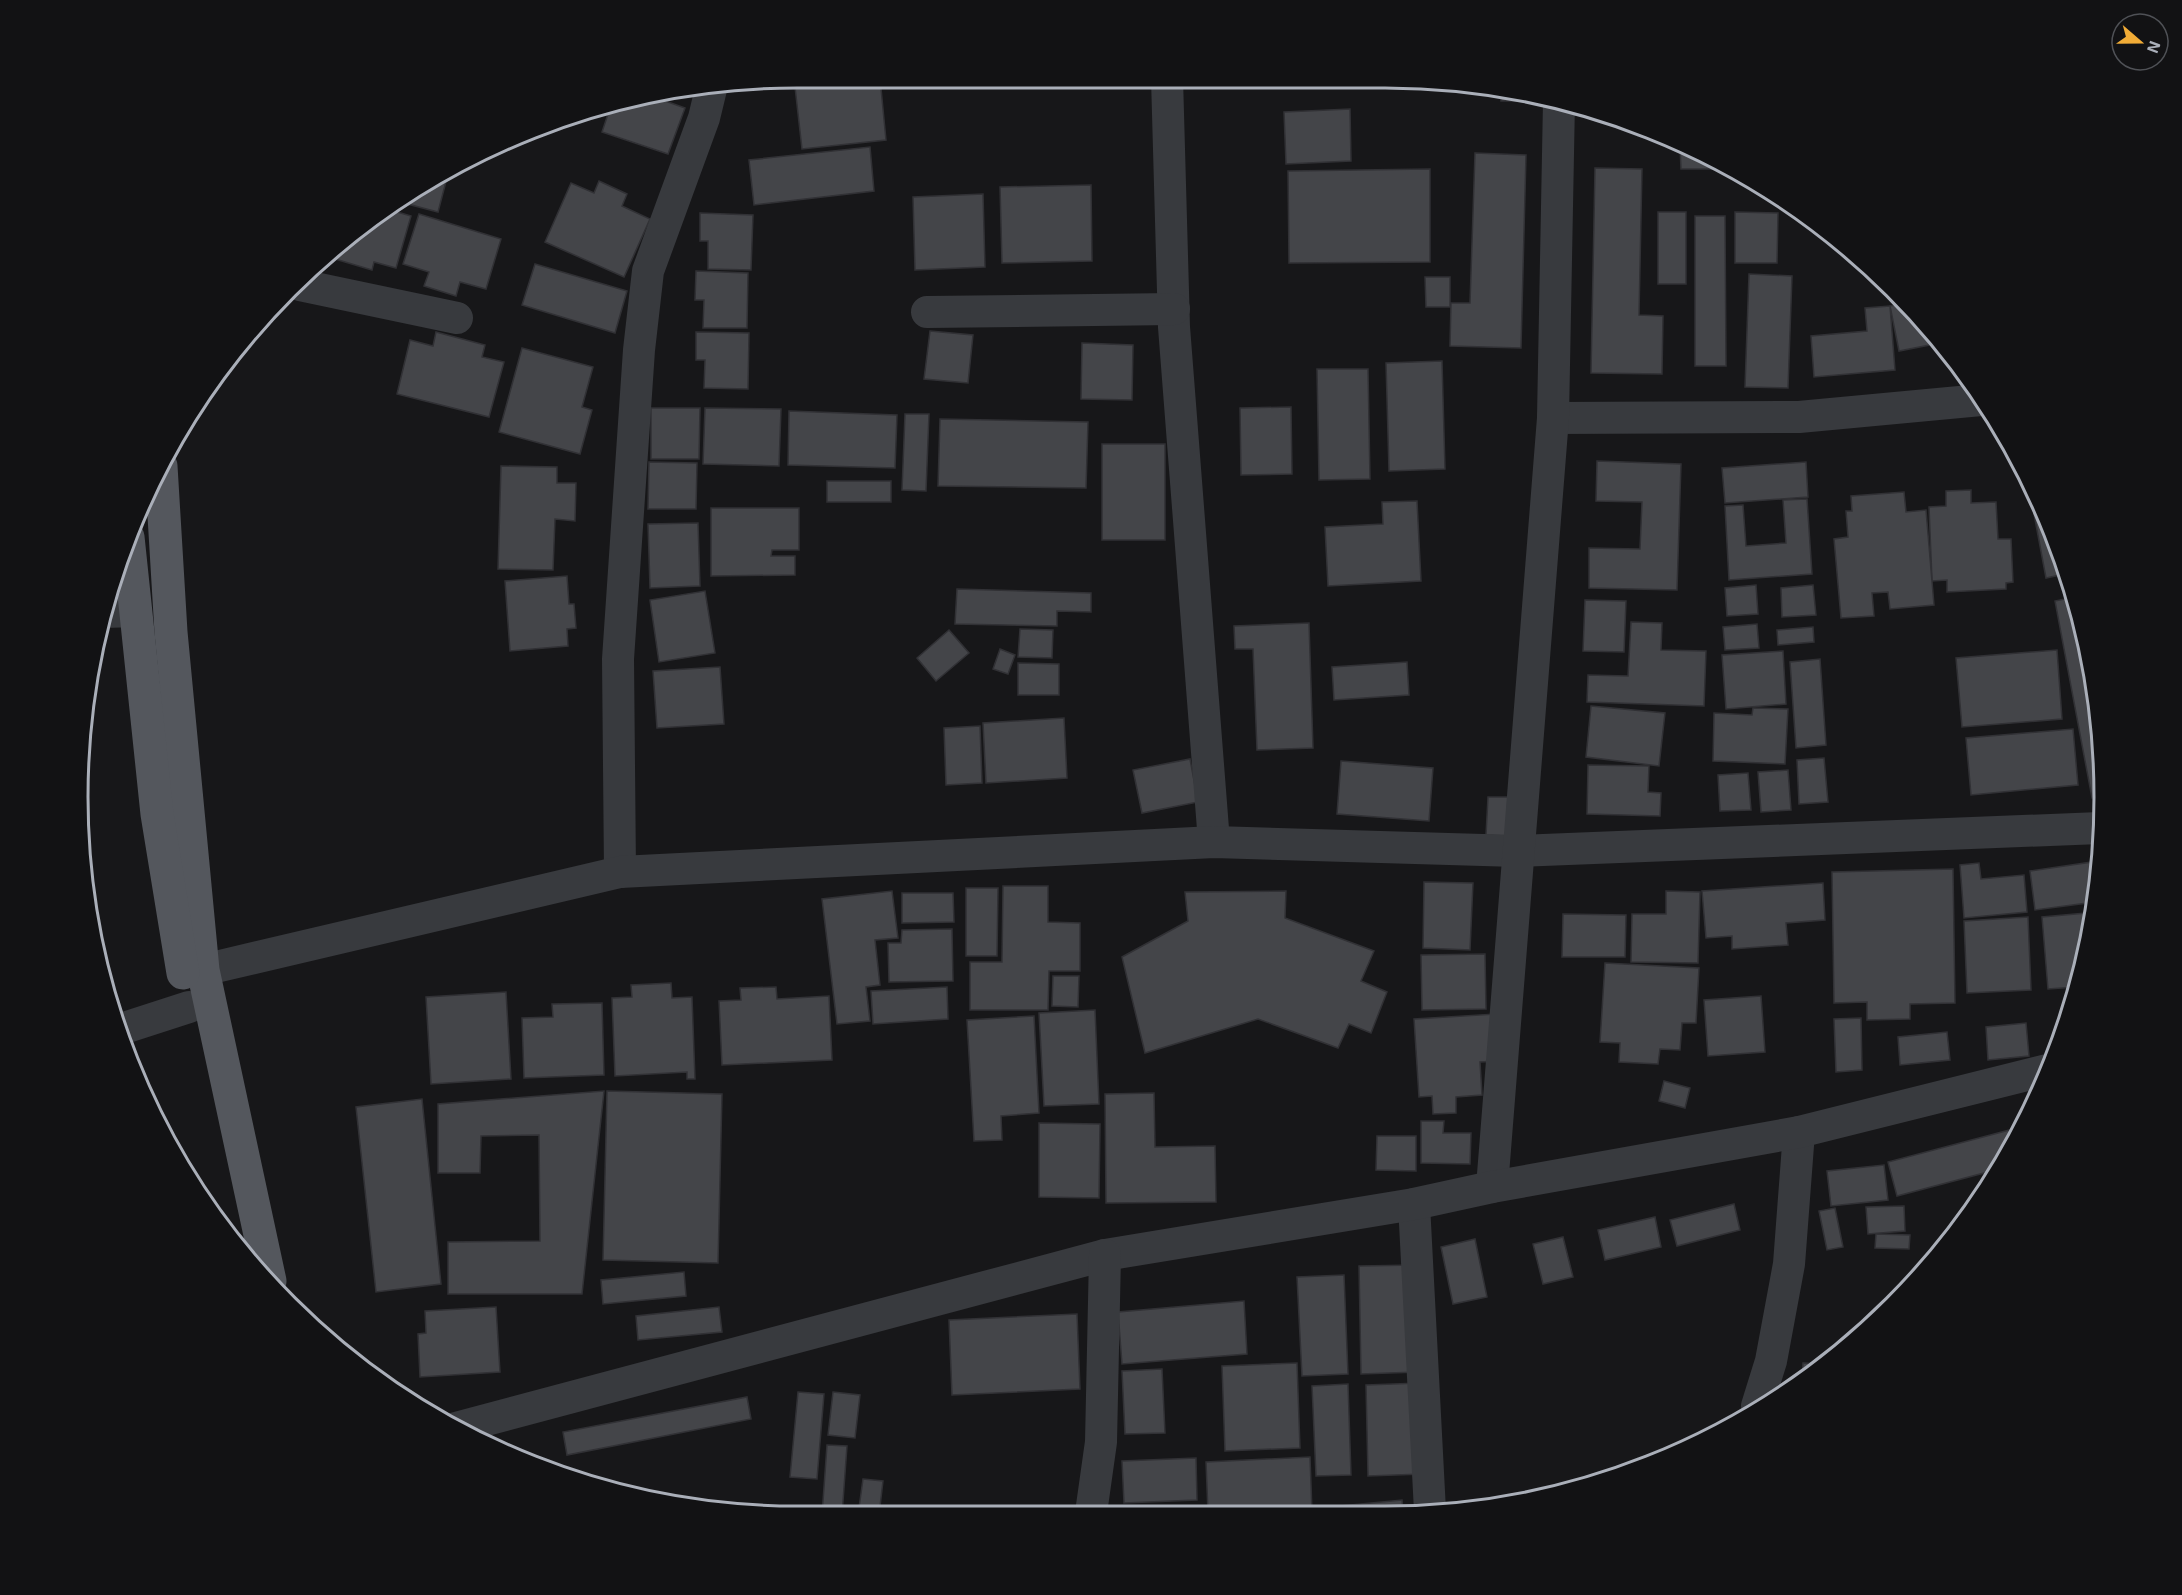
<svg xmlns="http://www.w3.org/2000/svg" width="2182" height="1595" viewBox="0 0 2182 1595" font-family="'Exo 2',sans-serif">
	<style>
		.building { fill: #444549; stroke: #313135; stroke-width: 1.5 }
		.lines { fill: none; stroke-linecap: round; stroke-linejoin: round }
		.minor { stroke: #383a3e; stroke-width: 32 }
		.primary { stroke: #54575d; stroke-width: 33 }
		.rim { fill: none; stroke: #aaafb9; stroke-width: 3 }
	</style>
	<rect width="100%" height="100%" fill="#171719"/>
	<!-- building -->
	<g class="building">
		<polygon points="794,78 880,78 886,140 802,149"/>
		<polygon points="1501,93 1533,98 1533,101 1501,101"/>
		<polygon points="654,97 685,108 668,154 602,132 612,102"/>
		<polygon points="1569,102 1606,115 1570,115"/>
		<polygon points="1350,109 1351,161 1286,164 1284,112"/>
		<polygon points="1680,146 1684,146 1727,169 1681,169"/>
		<polygon points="870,147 874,191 754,205 749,160"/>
		<polygon points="1475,153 1526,155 1521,348 1450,346 1451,303 1470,303"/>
		<polygon points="1595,168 1642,169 1639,315 1663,316 1662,374 1591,373"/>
		<polygon points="1430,169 1430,262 1289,263 1288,171"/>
		<polygon points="449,170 438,212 396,201 398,199"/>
		<polygon points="599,181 627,194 622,206 650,219 624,277 545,242 571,183 594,193"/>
		<polygon points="1091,185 1092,261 1002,263 1000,187"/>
		<polygon points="983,194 985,267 915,270 913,197"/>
		<polygon points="387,209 411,216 396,268 374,262 372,270 335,259 337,253"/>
		<rect x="1658" y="212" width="28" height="72"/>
		<polygon points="1735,212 1778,213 1777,263 1735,263"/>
		<polygon points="700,213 753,215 751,270 708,269 708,241 700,241"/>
		<polygon points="419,214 501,239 486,289 460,282 456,296 424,286 429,272 403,264"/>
		<polygon points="1695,216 1725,216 1726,366 1695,366"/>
		<polygon points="535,264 627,291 615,333 522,305"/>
		<polygon points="696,271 748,273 747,328 703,328 704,300 695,300"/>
		<polygon points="1749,274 1792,276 1788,388 1745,387"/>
		<polygon points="1425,277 1450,277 1450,307 1426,307"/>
		<polygon points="1903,304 1940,343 1899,351 1890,306"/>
		<polygon points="1890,306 1895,370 1814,377 1811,336 1867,331 1865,308"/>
		<polygon points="930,331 973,335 968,383 924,379"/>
		<polygon points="436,332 485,345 482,357 504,362 489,417 397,394 410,340 433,346"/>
		<polygon points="696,332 749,333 748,389 704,388 705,360 696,360"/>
		<polygon points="1082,343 1133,345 1132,400 1081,399"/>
		<polygon points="522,348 593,367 582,407 592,410 580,454 499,432"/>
		<polygon points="1442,361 1445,469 1389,471 1386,363"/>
		<polygon points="1317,369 1368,369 1370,479 1319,480"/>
		<polygon points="1291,407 1292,474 1241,475 1240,408"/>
		<polygon points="651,408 700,408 699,459 651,459"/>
		<polygon points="705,408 781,409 779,466 703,464"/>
		<polygon points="789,411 897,415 895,468 788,465"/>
		<polygon points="905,414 929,414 926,491 902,490"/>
		<polygon points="940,419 1088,422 1086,488 938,486"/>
		<rect x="1102" y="444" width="63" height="96"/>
		<polygon points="1597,461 1681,464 1677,590 1589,588 1589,548 1640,549 1642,502 1596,501"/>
		<polygon points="649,462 697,463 696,509 648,509"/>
		<polygon points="1806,462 1808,497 1725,503 1722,468"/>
		<polygon points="501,466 557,467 557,483 576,483 575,521 555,519 553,570 498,569"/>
		<rect x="827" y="481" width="64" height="21"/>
		<polygon points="1971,490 1971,503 1996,502 1998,539 2011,539 2013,582 2006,583 2006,589 1947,592 1947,580 1932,581 1929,507 1946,506 1946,491"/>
		<polygon points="1904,492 1906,512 1926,510 1934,605 1890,609 1888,592 1872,593 1874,616 1841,618 1834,539 1848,537 1846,511 1852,511 1851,496"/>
		<polygon points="1807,499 1812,574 1729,580 1725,506 1743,505 1746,546 1786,543 1783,500"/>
		<polygon points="1417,501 1421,581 1328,586 1325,527 1383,524 1382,502"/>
		<polygon points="711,508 799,508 799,550 772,550 771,556 795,556 795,575 711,576"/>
		<polygon points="2042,512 2065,574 2046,578 2034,514"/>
		<polygon points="698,523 700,586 650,588 648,524"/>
		<polygon points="567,576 569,604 574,604 576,628 567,629 568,646 510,651 505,581"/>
		<polygon points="1756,585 1758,614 1727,616 1725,588"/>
		<polygon points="1813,585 1816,615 1782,617 1781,588"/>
		<polygon points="957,589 1091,593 1091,612 1057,611 1057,626 955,624"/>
		<polygon points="705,591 715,653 659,662 650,600"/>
		<polygon points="2074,597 2079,611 2102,750 2101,797 2092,798 2055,601"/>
		<polygon points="1585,600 1626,601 1624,652 1583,651"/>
		<polygon points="1631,622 1662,623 1661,650 1706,651 1704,706 1587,702 1588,675 1628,676"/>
		<polygon points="1309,623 1313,748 1257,750 1253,649 1235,649 1234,626"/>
		<polygon points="1757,624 1759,648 1725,650 1723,627"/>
		<polygon points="1813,627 1814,642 1778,645 1777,630"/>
		<polygon points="1020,629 1053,630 1052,658 1018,657"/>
		<polygon points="949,630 969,653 936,681 917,658"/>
		<polygon points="1000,649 1015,655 1008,674 993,669"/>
		<polygon points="2057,650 2062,719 1962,727 1956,658"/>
		<polygon points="1783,651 1786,704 1726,709 1722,655"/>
		<polygon points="1820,659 1826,745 1796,748 1790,662"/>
		<polygon points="1407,662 1409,695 1334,700 1332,667"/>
		<polygon points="1018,663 1059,664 1059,695 1018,695"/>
		<polygon points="720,667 724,724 657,728 653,671"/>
		<polygon points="1591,706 1665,713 1659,766 1586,757"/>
		<polygon points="1753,708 1788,709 1785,764 1713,761 1714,713 1752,715"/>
		<polygon points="1064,718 1067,778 986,783 983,723"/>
		<polygon points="980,726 982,783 946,785 944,728"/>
		<polygon points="2073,729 2078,785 1971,795 1966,738"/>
		<polygon points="1824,758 1828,802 1799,804 1797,760"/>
		<polygon points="1190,759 1198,802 1142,813 1133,770"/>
		<polygon points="1341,761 1433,768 1429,821 1337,814"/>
		<polygon points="1588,765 1649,766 1648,792 1661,793 1660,816 1587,814"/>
		<polygon points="1788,770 1791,810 1761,812 1758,772"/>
		<polygon points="1748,773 1751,810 1720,811 1718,775"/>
		<polygon points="1488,797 1508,797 1506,836 1486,835"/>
		<polygon points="2099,861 2095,902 2035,910 2030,871"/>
		<polygon points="1979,863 1981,879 2024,875 2027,912 1964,918 1960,865"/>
		<polygon points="1953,869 1955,1003 1910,1004 1910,1019 1867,1020 1867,1002 1834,1003 1832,872"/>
		<polygon points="1424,882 1473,883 1470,950 1423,948"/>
		<polygon points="1823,883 1825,920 1786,923 1788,945 1732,949 1732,936 1706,938 1702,891"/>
		<polygon points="1003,886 1048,886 1048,922 1080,923 1080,971 1049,971 1048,1010 970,1010 970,962 1002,962"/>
		<polygon points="966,888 998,888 997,956 966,956"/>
		<polygon points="892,891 898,938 875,940 880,985 866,987 870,1021 837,1024 822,899"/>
		<polygon points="1286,891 1285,918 1374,951 1361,981 1387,992 1371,1033 1349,1024 1338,1048 1258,1019 1145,1053 1122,957 1188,921 1185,892"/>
		<polygon points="1666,891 1700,892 1698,963 1631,962 1632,914 1666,914"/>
		<polygon points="902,893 953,893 954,922 902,923"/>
		<polygon points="2094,907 2076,987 2048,989 2042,917 2086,913 2085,908"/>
		<polygon points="1563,914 1626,915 1625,957 1562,957"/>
		<polygon points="2028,917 2031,990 1967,993 1964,921"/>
		<polygon points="952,929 953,981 889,982 888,943 901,943 902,930"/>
		<polygon points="1485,954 1486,1009 1422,1010 1421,955"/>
		<polygon points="1605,963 1699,968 1696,1023 1682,1023 1680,1050 1660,1049 1658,1064 1619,1062 1620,1043 1600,1042"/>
		<polygon points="1053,976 1079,976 1078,1007 1052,1006"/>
		<polygon points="671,983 672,998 692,997 695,1079 687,1079 687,1072 615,1076 612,998 632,997 631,985"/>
		<polygon points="776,987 777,999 829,996 832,1060 722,1065 719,1001 741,1000 740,988"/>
		<polygon points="947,987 948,1019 873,1024 871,991"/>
		<polygon points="506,992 511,1079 431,1084 426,997"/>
		<polygon points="1761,996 1765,1052 1708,1056 1704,1000"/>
		<polygon points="602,1003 604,1075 524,1078 522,1018 553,1017 552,1004"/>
		<polygon points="1095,1010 1099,1104 1044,1106 1039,1013"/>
		<polygon points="1496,1014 1499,1061 1480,1062 1482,1095 1456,1097 1456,1113 1433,1114 1432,1096 1419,1097 1414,1019"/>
		<polygon points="1034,1016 1039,1113 1001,1116 1002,1140 974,1141 967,1020"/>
		<polygon points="1861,1018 1862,1070 1836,1072 1834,1019"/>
		<polygon points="2026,1023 2029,1056 1988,1060 1986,1027"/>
		<polygon points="1947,1032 1950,1060 1900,1065 1898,1037"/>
		<polygon points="1664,1081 1690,1088 1685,1108 1659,1101"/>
		<polygon points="604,1091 582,1294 448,1294 448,1242 540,1241 539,1135 481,1136 480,1173 438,1173 438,1104"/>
		<polygon points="607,1091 722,1094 718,1263 603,1260"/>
		<polygon points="1154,1093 1155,1147 1215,1146 1216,1202 1106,1203 1105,1094"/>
		<polygon points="422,1099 441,1284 376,1292 356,1107"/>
		<polygon points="1421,1121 1444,1121 1443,1133 1471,1133 1470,1164 1421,1163"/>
		<polygon points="1039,1123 1100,1124 1099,1198 1039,1197"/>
		<polygon points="2017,1128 2018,1134 1999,1169 1897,1196 1888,1162"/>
		<polygon points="1377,1136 1416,1136 1416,1171 1376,1170"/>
		<polygon points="1884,1165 1888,1200 1831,1206 1827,1171"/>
		<polygon points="1734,1204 1740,1230 1677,1246 1670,1220"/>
		<polygon points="1904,1206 1905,1231 1868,1234 1866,1207"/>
		<polygon points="1835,1208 1843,1247 1827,1250 1819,1211"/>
		<polygon points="1655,1217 1661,1247 1605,1260 1598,1230"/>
		<polygon points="1876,1234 1910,1235 1909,1249 1875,1248"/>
		<polygon points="1563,1237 1573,1277 1543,1284 1533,1244"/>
		<polygon points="1475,1239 1487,1297 1453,1304 1441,1247"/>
		<polygon points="1416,1265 1418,1372 1361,1374 1359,1266"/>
		<polygon points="684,1272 686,1296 603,1304 601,1280"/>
		<polygon points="1344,1275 1348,1374 1302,1376 1297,1277"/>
		<polygon points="1244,1301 1247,1354 1122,1364 1118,1312"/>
		<polygon points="496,1307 500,1372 420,1377 418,1334 426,1333 425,1311"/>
		<polygon points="719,1307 722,1332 638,1340 636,1316"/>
		<polygon points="1077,1314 1080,1389 952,1395 949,1320"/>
		<polygon points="1297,1363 1300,1448 1225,1451 1222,1366"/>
		<polygon points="1803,1363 1827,1364 1802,1380"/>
		<polygon points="1162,1369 1165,1433 1125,1434 1122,1371"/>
		<polygon points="1420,1383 1423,1474 1368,1476 1366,1385"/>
		<polygon points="1348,1384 1351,1475 1316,1476 1312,1386"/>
		<polygon points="798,1392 824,1394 817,1479 790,1477"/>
		<polygon points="833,1392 860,1395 855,1438 828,1435"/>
		<polygon points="747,1397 751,1419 567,1455 563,1432"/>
		<polygon points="827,1445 847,1446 842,1515 822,1515"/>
		<polygon points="1310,1457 1312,1512 1208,1513 1206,1462"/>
		<polygon points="1196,1458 1197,1500 1124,1503 1122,1461"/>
		<polygon points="863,1479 883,1481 879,1515 858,1515"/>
		<polygon points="1402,1500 1403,1511 1330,1512 1330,1507"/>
	</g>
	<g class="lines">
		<!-- minor -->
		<g class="minor">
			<polyline points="1167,78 1174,327 1214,842"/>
			<polyline points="300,285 457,318"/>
			<polyline points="927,312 1174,309"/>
			<polyline points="1553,418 1799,417 1981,400"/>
			<polyline points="105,612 135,611"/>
			<polyline points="620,872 618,659 639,350 648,271 704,118 711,89"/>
			<polyline points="203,970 620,872 1214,842 1517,851 2100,828"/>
			<polyline points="121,1029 189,1007"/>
			<polyline points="1492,1187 1553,418 1559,101"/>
			<polyline points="1414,1204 1430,1511"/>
			<polyline points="1757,1406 1771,1361 1789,1264 1799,1132"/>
			<polyline points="456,1428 1105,1255 1414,1204 1492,1187 1799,1132 2047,1070"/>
			<polyline points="1091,1513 1101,1442 1105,1255"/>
		</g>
		<!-- primary -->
		<g class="primary">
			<polyline points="161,466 171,632 203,970 270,1281"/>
			<polyline points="128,537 157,814 183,973"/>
		</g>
	</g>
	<!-- crop -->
	<path d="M0 0H2182V1595H0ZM797 88H1385A709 709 0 0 1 2094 797V797A709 709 0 0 1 1385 1506H797A709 709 0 0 1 88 797V797A709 709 0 0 1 797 88Z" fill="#121214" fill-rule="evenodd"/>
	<path class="rim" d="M797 88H1385A709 709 0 0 1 2094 797V797A709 709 0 0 1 1385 1506H797A709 709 0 0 1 88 797V797A709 709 0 0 1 797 88Z"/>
	<!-- north arrow -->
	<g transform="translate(2140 42) rotate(110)"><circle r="28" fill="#121214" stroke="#4f5156" stroke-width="1.5"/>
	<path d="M0-4.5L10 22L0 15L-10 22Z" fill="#f1ac37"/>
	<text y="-9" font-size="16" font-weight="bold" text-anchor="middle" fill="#aaafb9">N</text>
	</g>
</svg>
